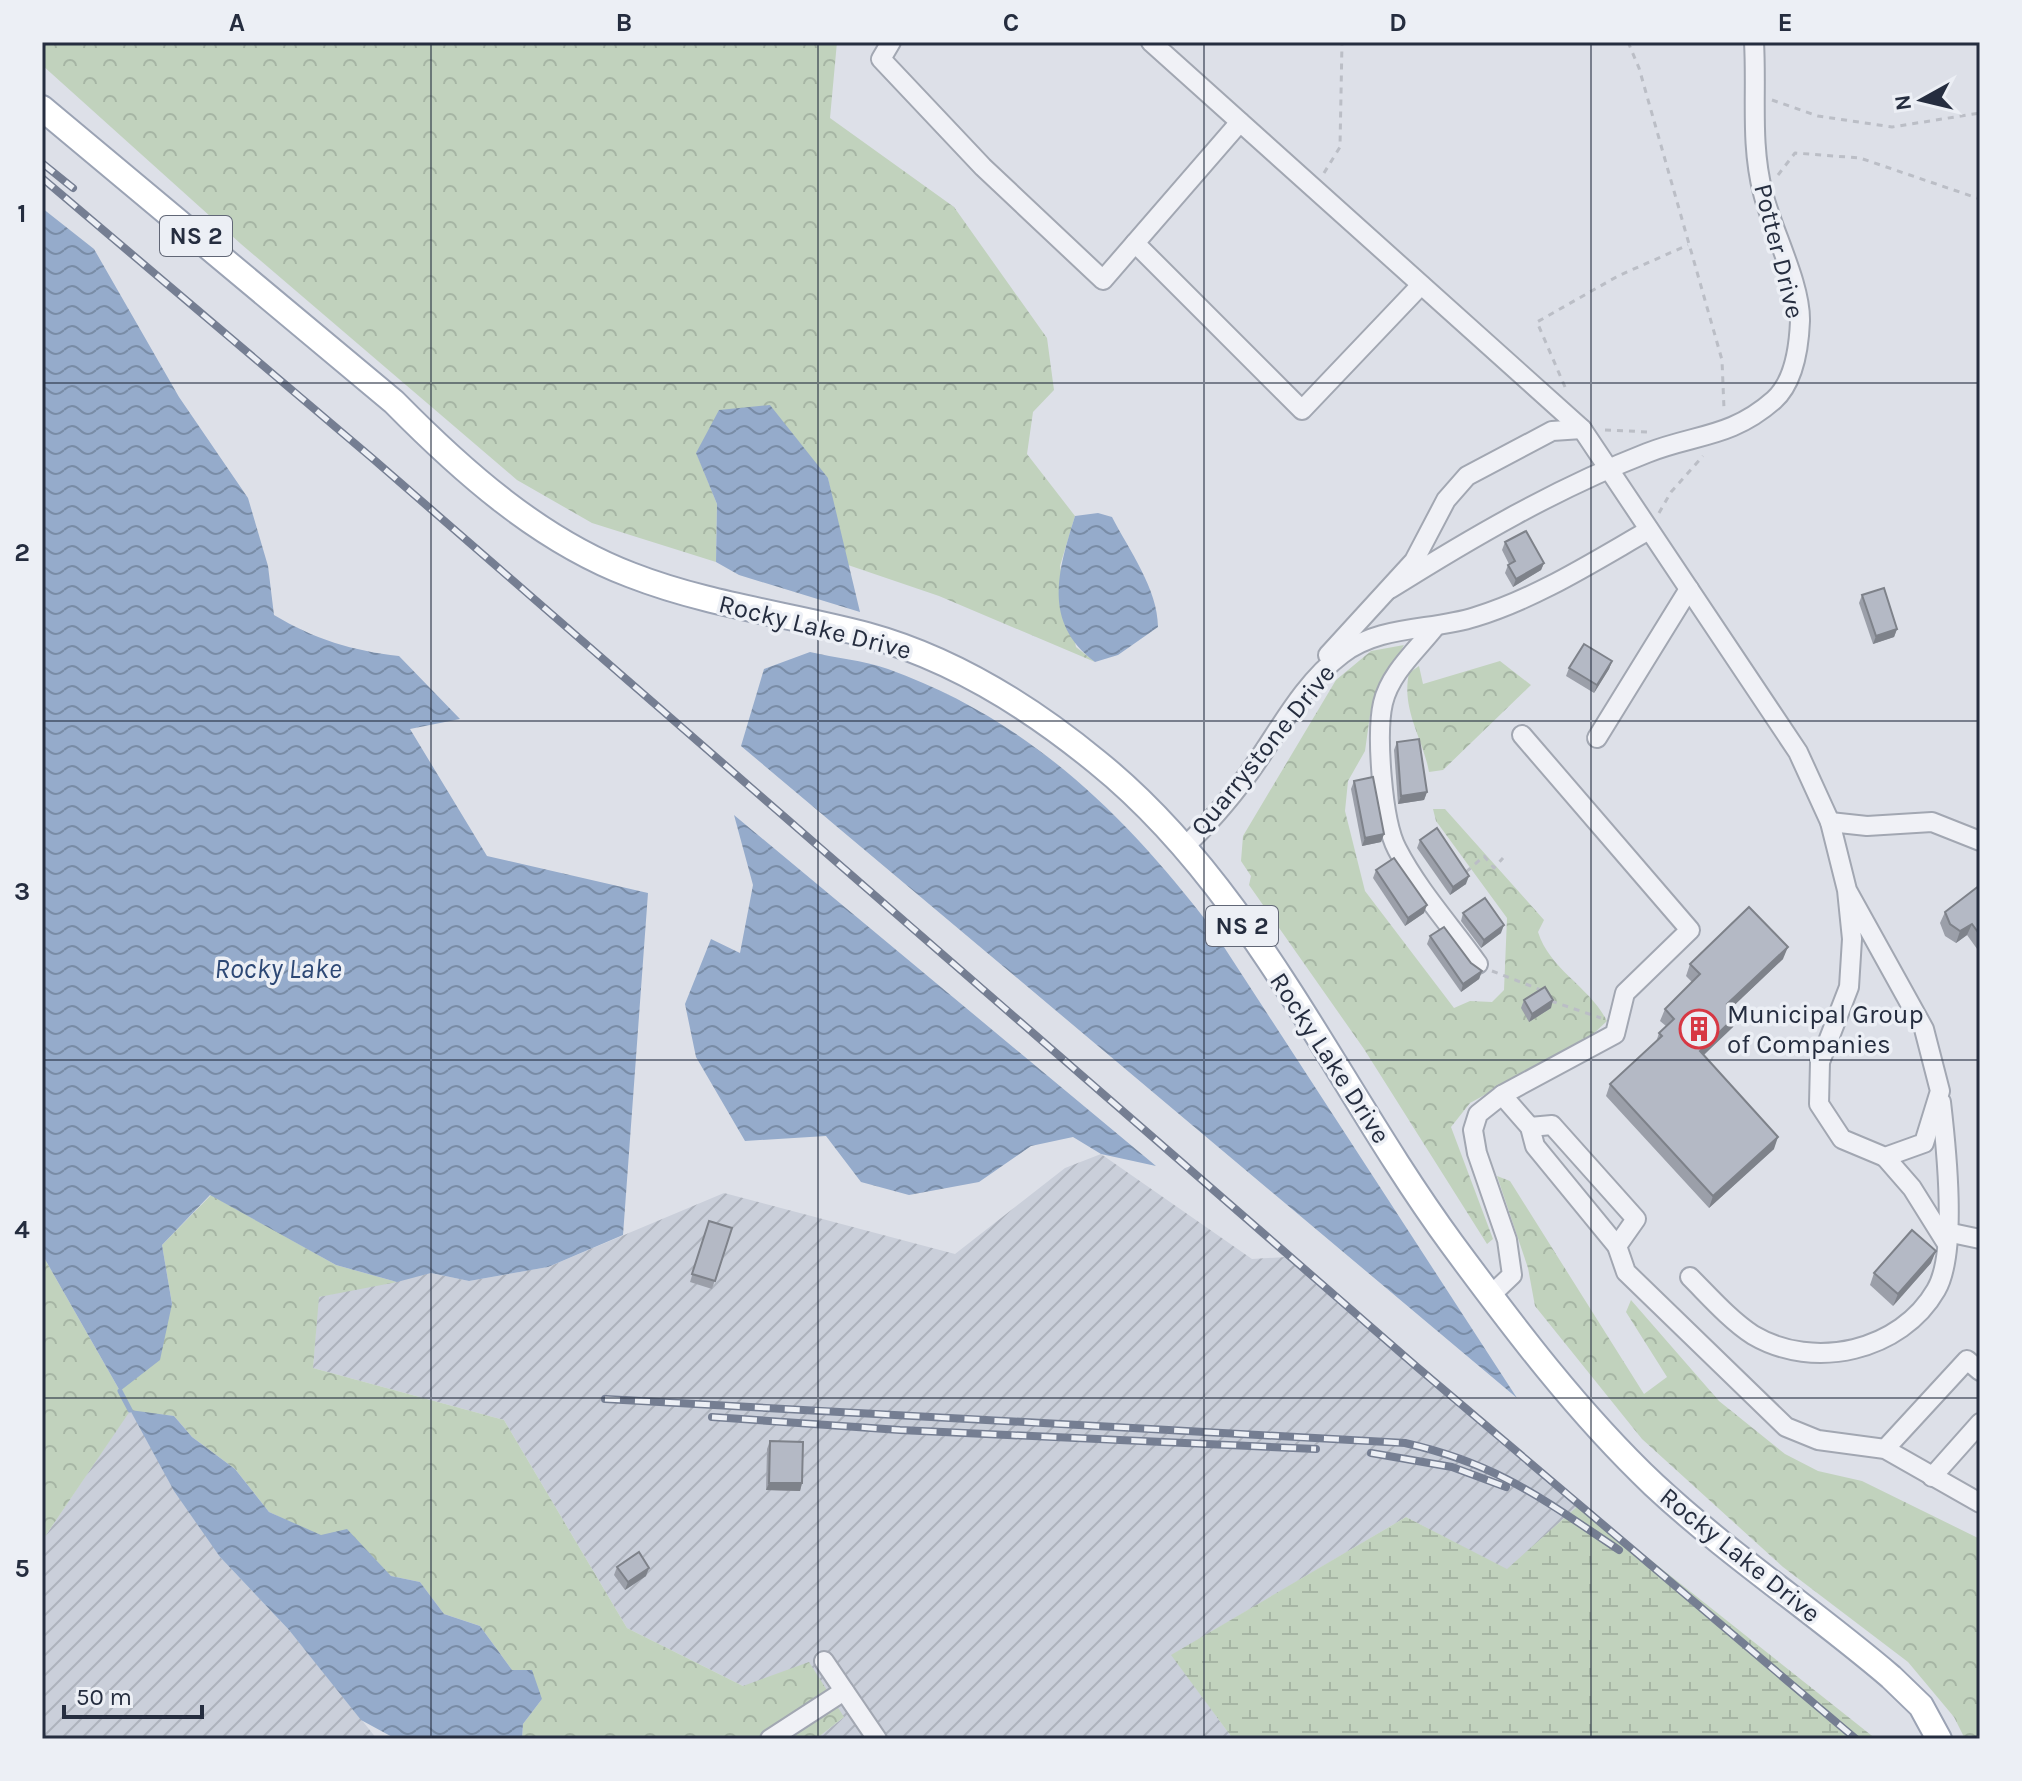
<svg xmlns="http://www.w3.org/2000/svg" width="2022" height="1781" viewBox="0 0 2022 1781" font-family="Karla,sans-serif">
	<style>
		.industrial { fill: url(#industrial-furrows) }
		.forest { fill: url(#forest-crowns) }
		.wetland { fill: url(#wetland-marsh) }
		.water { fill: url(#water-waves) }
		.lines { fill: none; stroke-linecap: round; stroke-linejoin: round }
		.stream { stroke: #95abcb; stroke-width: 5 }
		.minor-casing { stroke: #a2a7b2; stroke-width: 22 }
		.major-casing { stroke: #9ba3b4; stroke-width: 28 }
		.path { stroke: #bbbec6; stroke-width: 3; stroke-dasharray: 6 6; stroke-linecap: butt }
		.minor { stroke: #f0f1f6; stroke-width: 18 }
		.major { stroke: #fff; stroke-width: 24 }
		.rail-casing { stroke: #757e92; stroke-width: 8 }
		.rail { stroke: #eceff5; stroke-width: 5; stroke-dasharray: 15; stroke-linecap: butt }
		.wall { fill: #9b9fa9 }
		.shaded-wall { fill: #7e828a }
		.building { fill: #b4b9c5; stroke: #7e828a; stroke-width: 2 }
		.grid { fill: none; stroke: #252d3f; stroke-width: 2; stroke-opacity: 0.55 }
		.labels { text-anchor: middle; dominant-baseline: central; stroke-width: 7; stroke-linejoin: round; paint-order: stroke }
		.shield { fill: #eceff5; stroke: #616776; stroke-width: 2 }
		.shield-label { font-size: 24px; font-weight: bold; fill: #252d3f }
		.street-label { font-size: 26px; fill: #252d3f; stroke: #eceff5 }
		.poi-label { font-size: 26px; fill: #252d3f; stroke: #eceff5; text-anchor: start }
		.water-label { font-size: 28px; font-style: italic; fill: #2d4875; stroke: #eceff5 }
		.neatline { fill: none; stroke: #252d3f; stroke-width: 3 }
		.grid-label { font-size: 26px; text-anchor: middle; font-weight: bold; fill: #252d3f }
	</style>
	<defs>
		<pattern id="industrial-furrows" width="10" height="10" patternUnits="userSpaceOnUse" patternTransform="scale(2)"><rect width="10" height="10" fill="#cacfda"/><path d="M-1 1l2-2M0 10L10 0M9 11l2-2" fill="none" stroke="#adb2bc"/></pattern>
		<pattern id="forest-crowns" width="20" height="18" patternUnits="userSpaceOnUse" patternTransform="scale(2)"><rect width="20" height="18" fill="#c1d2bd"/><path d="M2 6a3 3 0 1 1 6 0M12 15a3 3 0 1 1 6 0" fill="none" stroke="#a6b5a4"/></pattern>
		<pattern id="wetland-marsh" width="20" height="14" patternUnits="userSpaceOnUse" patternTransform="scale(2)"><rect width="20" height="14" fill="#c1d2bd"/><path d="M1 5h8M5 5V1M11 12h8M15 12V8" fill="none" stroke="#a6b5a4"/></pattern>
		<pattern id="water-waves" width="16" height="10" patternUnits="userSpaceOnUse" patternTransform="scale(2)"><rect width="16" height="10" fill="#95abcb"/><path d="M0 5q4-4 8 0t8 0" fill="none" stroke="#798ca6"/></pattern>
	</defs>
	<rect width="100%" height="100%" fill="#dde0e8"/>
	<!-- industrial -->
	<g class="industrial">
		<polygon points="1101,1154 1252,1259 1286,1257 1580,1504 1507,1570 1406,1517 1172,1655 1233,1739 816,1739 844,1717 743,1686 627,1628 504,1420 313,1368 318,1297 431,1273 469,1281 548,1267 724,1193 955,1254 1065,1168"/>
		<polygon points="130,1410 220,1557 289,1630 377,1739 42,1739 42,1541"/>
	</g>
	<!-- forest -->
	<g class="forest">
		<polygon points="42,42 837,42 830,118 954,207 1047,338 1054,390 1033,412 1027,454 1075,516 1060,566 1076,647 1095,662 939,596 845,564 828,478 696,452 717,504 716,562 592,523 517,480 241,244 42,65"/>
		<path d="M 1404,645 L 1379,689 L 1370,715 L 1365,751 L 1348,781 L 1345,811 L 1365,891 L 1454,1008 L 1470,1001 L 1492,1002 L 1504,990 L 1507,918 L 1436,821 L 1433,809 L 1445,809 L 1544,920 L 1538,932 C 1550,970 1589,986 1607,1021 L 1590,1037 L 1470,1103 L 1451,1127 L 1493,1239 L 1487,1244 L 1364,1049 L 1249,885 L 1251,876 L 1241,861 L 1243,836 L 1336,680 L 1371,651 Z"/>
		<path d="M 1500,661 L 1531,685 L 1443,770 L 1429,772 C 1423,738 1401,710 1409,673 L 1419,666 L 1423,684 Z"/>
		<polygon points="1497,1176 1510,1181 1644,1394 1667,1377 1626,1312 1631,1300 1719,1401 1785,1454 1818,1471 1862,1481 1980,1539 1980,1739 1965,1739 1954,1717 1908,1662 1783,1567 1642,1439 1535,1306 1528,1268"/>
		<polygon points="211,1195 336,1265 397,1282 319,1297 313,1368 504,1420 627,1628 743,1686 809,1662 844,1717 816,1739 522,1739 523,1724 542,1699 512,1670 480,1626 444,1614 420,1582 391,1576 374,1561 269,1512 235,1469 192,1437 174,1416 130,1411 42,1541 42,1254 120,1391 172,1304 162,1245"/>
	</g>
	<!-- wetland -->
	<polygon class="wetland" points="1580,1504 1876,1739 1233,1739 1171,1655 1406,1517 1507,1569"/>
	<!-- water -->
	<g class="water">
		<path d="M 42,208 L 94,249 L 179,397 L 248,498 L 268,566 L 274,615 C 314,639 353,651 399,656 L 460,719 L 410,729 L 487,856 L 648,893 L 623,1235 L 548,1267 L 469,1281 L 431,1273 L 397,1282 L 336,1265 L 210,1195 L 162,1245 L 172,1304 L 160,1360 L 120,1391 L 42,1254 Z"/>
		<polygon points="770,405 828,478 860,612 739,575 716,562 717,504 696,453 719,410"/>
		<path d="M 1098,513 L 1112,517 C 1129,550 1158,589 1158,627 L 1118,655 L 1095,662 C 1042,622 1058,571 1075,516 Z"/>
		<path d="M 810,652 C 835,658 863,660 888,669 C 1027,719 1123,812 1211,927 L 1517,1398 L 741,746 L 764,669 Z"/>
		<polygon points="734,815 1156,1166 1101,1154 1073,1137 1031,1146 979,1182 909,1195 861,1182 826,1136 745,1141 696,1057 685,1004 711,939 740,953 753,885"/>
		<polygon points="130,1410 174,1416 192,1437 235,1469 269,1512 321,1535 347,1529 391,1576 420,1582 444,1614 480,1626 512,1670 532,1670 542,1699 523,1724 522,1739 396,1739 361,1720 289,1630 220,1557 174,1491"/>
	</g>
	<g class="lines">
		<!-- stream -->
		<polyline class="stream" points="120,1391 130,1410"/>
		<!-- minor casing -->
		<g class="minor-casing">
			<g id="minor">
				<polyline points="891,42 881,59 983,167 1103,280 1240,122"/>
				<polyline points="1151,42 1582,429 1798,752 1830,822 1847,890 1852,939 1849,987 1820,1062 1819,1104 1842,1139 1885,1157 1924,1143 1940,1091 1924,1029 1847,890"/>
				<polyline points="1135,243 1302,410 1421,285"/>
				<path d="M 1390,589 C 1471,538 1557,488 1647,453 C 1695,434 1731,438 1774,400 C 1794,382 1799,346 1800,321 C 1801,284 1772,230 1763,193 C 1750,143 1757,93 1754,42"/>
				<path d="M 1435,627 C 1417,650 1390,673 1383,703 C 1376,733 1382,821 1397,849 C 1418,890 1451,926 1478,964"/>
				<polyline points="1328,655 1414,561 1446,500 1467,476 1552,431 1582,429"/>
				<polyline points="1597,738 1689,589"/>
				<polyline points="1830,822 1867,826 1932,822 1980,841"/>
				<path d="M 1185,846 C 1209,824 1229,800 1249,773 C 1278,733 1301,685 1342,654 C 1380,625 1431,631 1475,617 C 1537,598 1593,562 1649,530"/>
				<polyline points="1502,1095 1530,1127 1535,1146 1617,1246 1626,1272 1786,1427 1818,1440 1885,1449 1980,1503"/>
				<polyline points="1530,1127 1552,1125 1636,1219 1617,1246"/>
				<polyline points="1885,1157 1912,1188 1947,1244"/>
				<polyline points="1947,1232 1980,1239"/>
				<path d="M 1690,1277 C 1709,1296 1730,1320 1753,1335 C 1814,1371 1901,1351 1936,1290 C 1958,1253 1946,1145 1941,1102"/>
				<polyline points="1491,1295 1512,1275 1507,1240 1477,1153 1473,1130 1478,1114 1502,1095 1615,1034 1625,993 1690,930 1522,735"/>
				<polyline points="1885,1449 1967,1360 1980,1371"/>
				<polyline points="1932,1477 1980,1423"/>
				<polyline points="824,1661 877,1739"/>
				<polyline points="770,1739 844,1691"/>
			</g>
		</g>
		<!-- major casing -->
		<g class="major-casing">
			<path id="major" d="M 42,108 L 394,402 C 462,471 539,540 631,575 C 708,605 788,614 867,635 C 951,658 1030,707 1097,762 C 1252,887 1336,1086 1452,1244 C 1514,1328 1578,1413 1654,1485 C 1729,1555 1814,1611 1891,1677 L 1921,1706 L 1939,1739"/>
		</g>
		<!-- path -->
		<g class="path">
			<polyline points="1628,42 1639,68 1722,360 1724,409"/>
			<polyline points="1772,100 1818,116 1892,127 1980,113"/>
			<polyline points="1324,173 1340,147 1342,42"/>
			<polyline points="1778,175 1795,153 1860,158 1980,199"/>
			<polyline points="1565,387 1537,322 1618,276 1688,245"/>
			<polyline points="1605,430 1649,432"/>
			<polyline points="1659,513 1671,492 1703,456"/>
			<polyline points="1466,872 1484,856 1494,868 1503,858"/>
			<polyline points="1492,971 1541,990"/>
			<polyline points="1551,1001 1601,1018"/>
		</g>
		<!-- minor -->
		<use href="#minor" class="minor"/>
		<!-- major -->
		<use href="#major" class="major"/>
		<!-- rail casing -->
		<g class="rail-casing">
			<g id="rail">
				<polyline points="42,163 73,188"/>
				<polyline points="42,178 372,458 1417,1367 1856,1739"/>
				<path d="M 605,1399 L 1405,1443 C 1498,1464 1541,1498 1619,1550"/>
				<polyline points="712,1417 900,1430 1316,1449"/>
				<polyline points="1371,1453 1452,1467 1506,1487"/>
			</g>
		</g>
		<!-- rail -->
		<use href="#rail" class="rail"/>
	</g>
	<!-- wall -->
	<g class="wall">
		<polygon points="1505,542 1544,563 1541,570 1513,587 1505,573 1508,565 1509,564 1502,550"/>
		<polygon points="1862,595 1897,629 1894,637 1873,644 1859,603"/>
		<polygon points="1612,661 1609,669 1594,693 1566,676 1569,668"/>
		<polygon points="1397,742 1427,792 1424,800 1398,804 1394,750"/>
		<polygon points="1354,781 1384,834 1381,842 1362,846 1351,789"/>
		<polygon points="1420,840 1466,884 1450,895 1417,848"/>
		<polygon points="1376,870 1424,913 1405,926 1373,878"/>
		<polygon points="1980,885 1980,953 1967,935 1956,943 1945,936 1940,923 1945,912"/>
		<polygon points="1463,913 1501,933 1481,948 1461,921"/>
		<polygon points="1430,936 1482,971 1479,979 1461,992 1427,944"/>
		<polygon points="1783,959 1731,1008 1737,1015 1733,1027 1704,1055 1774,1149 1709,1208 1606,1096 1610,1084 1656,1042 1659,1033 1666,1026 1660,1021 1665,1009 1692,982 1686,976 1690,964"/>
		<polygon points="1524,1000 1551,1008 1529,1022 1521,1008"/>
		<polygon points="709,1221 732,1228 712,1289 690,1282"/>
		<polygon points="1931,1263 1893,1306 1870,1285 1874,1273"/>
		<polygon points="770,1441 802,1483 800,1491 766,1490 767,1449"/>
		<polygon points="617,1567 646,1576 625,1590 614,1575"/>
	</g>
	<!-- shaded-wall -->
	<g class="shaded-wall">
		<polygon points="1544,563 1541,570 1513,587 1516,579"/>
		<polygon points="1897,629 1894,637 1873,644 1876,636"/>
		<polygon points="1612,661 1609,669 1594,693 1597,685"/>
		<polygon points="1427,792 1424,800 1398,804 1401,796"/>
		<polygon points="1384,834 1381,842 1362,846 1365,838"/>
		<polygon points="1469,876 1466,884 1450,895 1453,887"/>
		<polygon points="1427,905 1424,913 1405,926 1408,918"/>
		<polygon points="1972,924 1967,935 1956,943 1960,931"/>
		<polygon points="1504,925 1501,933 1481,948 1484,940"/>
		<polygon points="1788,947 1783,959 1723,1016 1727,1004"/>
		<polygon points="1482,971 1479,979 1461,992 1463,984"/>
		<polygon points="1553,1000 1551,1008 1529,1022 1532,1014"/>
		<polygon points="1737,1015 1733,1027 1696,1062 1700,1051"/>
		<polygon points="1778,1137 1774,1149 1709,1208 1713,1196"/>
		<polygon points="1936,1251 1931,1263 1893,1306 1898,1294"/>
		<polygon points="769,1483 802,1483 800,1491 766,1490"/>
		<polygon points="649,1568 646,1576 625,1590 628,1582"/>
	</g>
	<!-- building -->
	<g class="building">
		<polygon points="1526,531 1544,563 1516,579 1508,565 1515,561 1505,542"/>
		<polygon points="1884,588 1897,629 1876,636 1862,595"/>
		<polygon points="1584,644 1612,661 1597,685 1569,668"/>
		<polygon points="1419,739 1427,792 1401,796 1397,742"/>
		<polygon points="1373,777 1384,834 1365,838 1354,781"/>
		<polygon points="1437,828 1469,876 1453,887 1420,840"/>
		<polygon points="1394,858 1427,905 1408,918 1376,870"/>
		<polygon points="1980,885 1980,935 1972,924 1960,931 1950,924 1945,912"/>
		<polygon points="1485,898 1504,925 1484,940 1463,913"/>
		<polygon points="1749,907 1788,947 1727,1004 1737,1015 1700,1051 1778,1137 1713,1196 1610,1084 1662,1036 1659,1033 1674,1019 1665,1009 1700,974 1690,964"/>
		<polygon points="1444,927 1471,963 1482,971 1463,984 1430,936"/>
		<polygon points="1545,987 1553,1000 1532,1014 1524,1000"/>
		<polygon points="709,1221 732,1228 715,1281 692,1274"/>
		<polygon points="1912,1230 1936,1251 1898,1294 1874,1273"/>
		<polygon points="770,1441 803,1442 802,1483 769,1483"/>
		<polygon points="639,1552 649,1568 628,1582 617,1567"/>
	</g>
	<!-- grid -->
	<path class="grid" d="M 431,42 L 431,1739M 818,42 L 818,1739M 1204,42 L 1204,1739M 1591,42 L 1591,1739M 42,383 L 1980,383M 42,721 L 1980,721M 42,1060 L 1980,1060M 42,1398 L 1980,1398"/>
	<!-- icons -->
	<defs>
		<g id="building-ring" transform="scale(2)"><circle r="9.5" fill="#eceff5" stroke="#d73844" stroke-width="1.5"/><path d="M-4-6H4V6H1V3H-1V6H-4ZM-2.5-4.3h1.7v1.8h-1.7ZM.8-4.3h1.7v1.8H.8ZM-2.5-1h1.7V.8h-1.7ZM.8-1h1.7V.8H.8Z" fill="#d73844"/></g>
	</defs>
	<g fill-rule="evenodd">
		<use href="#building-ring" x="1699" y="1029"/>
	</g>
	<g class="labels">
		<!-- shield labels -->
		<g class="shield">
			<rect x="160" y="216" width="72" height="40" rx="6"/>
			<rect x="1206" y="906" width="72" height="40" rx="6"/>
		</g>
		<g class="shield-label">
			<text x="196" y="236">NS 2</text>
			<text x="1242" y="926">NS 2</text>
		</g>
		<!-- street labels -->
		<g class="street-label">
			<text transform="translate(1779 251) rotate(76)">Potter Drive</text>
			<text transform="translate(815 627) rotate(14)">Rocky Lake Drive</text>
			<text transform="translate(1263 750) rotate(-51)">Quarrystone Drive</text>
			<text transform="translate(1330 1058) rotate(57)">Rocky Lake Drive</text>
			<text transform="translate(1740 1555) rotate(39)">Rocky Lake Drive</text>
		</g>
		<!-- poi labels -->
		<g class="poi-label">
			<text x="1727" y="1014">Municipal Group<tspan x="1727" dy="30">of Companies</tspan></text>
		</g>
		<!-- water labels -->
		<g class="water-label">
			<text x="278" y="968">Rocky Lake</text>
		</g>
	</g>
	<!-- border -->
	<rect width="2022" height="1781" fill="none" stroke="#eceff5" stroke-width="88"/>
	<!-- north arrow -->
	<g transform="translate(1922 100) rotate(262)" stroke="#eceff5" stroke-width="6" paint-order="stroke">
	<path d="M0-6L14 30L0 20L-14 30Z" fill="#252d3f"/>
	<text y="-12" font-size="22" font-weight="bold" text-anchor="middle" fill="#252d3f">N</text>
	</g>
	<!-- scale -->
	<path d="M64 1705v12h138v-12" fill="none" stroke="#252d3f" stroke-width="4"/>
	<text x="76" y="1705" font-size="24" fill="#252d3f" stroke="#eceff5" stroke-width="6" paint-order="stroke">50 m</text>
	<rect x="44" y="44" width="1934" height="1693" class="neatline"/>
	<g class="grid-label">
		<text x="237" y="31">A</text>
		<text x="624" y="31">B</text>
		<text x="1011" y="31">C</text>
		<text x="1398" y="31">D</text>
		<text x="1785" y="31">E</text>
		<text x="22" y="222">1</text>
		<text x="22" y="561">2</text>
		<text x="22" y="900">3</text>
		<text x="22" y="1238">4</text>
		<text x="22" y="1577">5</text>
	</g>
</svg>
